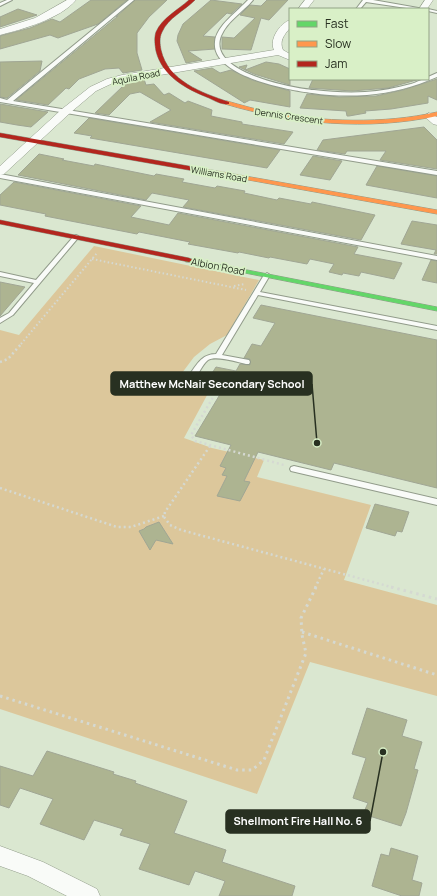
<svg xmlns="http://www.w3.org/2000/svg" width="437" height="896" viewBox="0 0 437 896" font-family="Manrope,sans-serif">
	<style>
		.green { fill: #dcc79b }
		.building { fill: #adb491; stroke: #a0a694 }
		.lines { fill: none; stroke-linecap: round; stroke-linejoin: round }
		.lane-casing { stroke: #919b8a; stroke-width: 2 }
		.street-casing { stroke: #919b8a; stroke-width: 1 }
		.fast-casing { stroke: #919b8a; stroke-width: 1 }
		.slow-casing { stroke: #919b8a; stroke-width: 1 }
		.jam-casing { stroke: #919b8a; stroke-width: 1 }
		.path-far2 { stroke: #d5d9d2; stroke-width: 2; stroke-dasharray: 1.5 2.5; stroke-linecap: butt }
		.path-far1 { stroke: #d5d9d2; stroke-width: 2.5; stroke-dasharray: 2 3; stroke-linecap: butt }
		.path { stroke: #d5d9d2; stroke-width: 3; stroke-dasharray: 2.5 4; stroke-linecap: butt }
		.lane { fill: #f9fbf8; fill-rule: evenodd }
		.street { fill: #f9fbf8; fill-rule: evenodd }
		.fast { fill: #63d668; fill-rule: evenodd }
		.slow { fill: #ff974d; fill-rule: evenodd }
		.jam { fill: #b3261e; fill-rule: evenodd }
		.labels { text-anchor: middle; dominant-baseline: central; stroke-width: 3.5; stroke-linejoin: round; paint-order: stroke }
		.far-street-label { font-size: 9px; fill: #283021; stroke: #d9f0c7 }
		.street-label { font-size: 10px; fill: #283021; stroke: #d9f0c7 }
		.leader { fill: none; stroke: #283021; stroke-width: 1.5 }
		.callout-dot { fill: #283021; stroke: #d9f0c7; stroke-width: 1.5 }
		.callout { fill: #283021; stroke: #283021; stroke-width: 1.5 }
		.callout-label { font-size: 11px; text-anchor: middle; font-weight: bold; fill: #fff }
	</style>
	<rect width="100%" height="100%" fill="#dae7d0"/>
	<!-- green -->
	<polygon class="green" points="94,246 259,280 227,335 210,344 194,357 179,377 212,386 184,438 212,448 264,460 257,477 371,505 344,580 437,605 437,696 310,662 257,794 0,709 0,330 19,335"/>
	<!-- building -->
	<g class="building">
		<polygon points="91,0 127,0 98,24 58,38 50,35 0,49 0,36 30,28 52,19 60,22"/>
		<polygon points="135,0 167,0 149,17 137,33 137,53 142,70 123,73 119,68 105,69 79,79 69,89 66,88 48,105 16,100 118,16 116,17"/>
		<polygon points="211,0 242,4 231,14 227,13 203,36 215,37 215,49 188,51 202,60 186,63 177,41 178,35 183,24"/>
		<polygon points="267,0 288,0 269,20 261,18 251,50 222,49 222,37 234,38 255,18 240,15 250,5 261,6"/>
		<polygon points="18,9 37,15 0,27 0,17"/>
		<polygon points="42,61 40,71 7,98 0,97 0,62"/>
		<polygon points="266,62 279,64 290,69 290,85 254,74 239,67 247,65 245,70"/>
		<polygon points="212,68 220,73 231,70 252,80 290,91 290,107 250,100 244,103 243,102 194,71"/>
		<polygon points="144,79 146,85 154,84 164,95 169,93 185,103 188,101 212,110 211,116 242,122 242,124 293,132 284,144 150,122 171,110 140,92 130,94 109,115 95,113 124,85 130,82"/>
		<polygon points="313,79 420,79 388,88 352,91 309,88"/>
		<polygon points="437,79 437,100 428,96 428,103 391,109 365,111 366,113 349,116 347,116 346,111 300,108 307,94 339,97 376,96 403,90"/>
		<polygon points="0,104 48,112 31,127 17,125 0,122"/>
		<polygon points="89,118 280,150 267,168 90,138 92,136 74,133"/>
		<polygon points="424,127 437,140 437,169 380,160 386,151 347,151 345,154 317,150 323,140"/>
		<polygon points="39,154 64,159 62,160 94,166 95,164 154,176 156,174 184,179 182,182 215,188 217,186 245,191 244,193 277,200 279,198 311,204 312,202 375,215 361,240 183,207 189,200 152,193 146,200 18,175"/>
		<polygon points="313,156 342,161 330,180 300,175"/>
		<polygon points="377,166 437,176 437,198 366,185"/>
		<polygon points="14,182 141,206 131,217 169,225 178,213 358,247 354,254 402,263 394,279 361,272 359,276 343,273 342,275 329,272 334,264 310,259 307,264 270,257 269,258 239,252 238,253 188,244 190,242 139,232 137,234 45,216 46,214 0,205 0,195"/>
		<polygon points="412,221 437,225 437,254 434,254 436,250 401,244"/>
		<polygon points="431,260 437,261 437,283 422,280"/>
		<polygon points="0,282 25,287 0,316"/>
		<polygon points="261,305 437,340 437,488 334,463 331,470 258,452 244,481 250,482 240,501 217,496 227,476 222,475 226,468 220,466 231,445 195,436 225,386 207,381 216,367 236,371 240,364 250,365 250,359 244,358 252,344 261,346 275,323 253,318"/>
		<polygon points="375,504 409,512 402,532 397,531 395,536 366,528"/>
		<polygon points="159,522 173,544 156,540 150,550 139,531 144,529 146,527"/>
		<polygon points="367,708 407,720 402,736 422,742 414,769 418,770 406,813 401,826 363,814 368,803 353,798 366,758 352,754"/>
		<polygon points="47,751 114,772 113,774 136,781 135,783 187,801 174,833 226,850 222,862 295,886 292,896 219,896 225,881 195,871 189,885 139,869 150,844 120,835 123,829 94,820 84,840 40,824 53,799 20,788 9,808 0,805 0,766 33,776"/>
		<polygon points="391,848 418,856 412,880 422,883 419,896 402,896 372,886 381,854 389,856"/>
	</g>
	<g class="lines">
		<!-- lane casing -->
		<g class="lane-casing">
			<g id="lane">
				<polygon points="7,0 12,0 0,6 0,3"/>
				<polygon points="129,0 134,0 13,101 437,171 437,175 0,102 0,98 7,100"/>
				<path d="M 248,0 L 253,0 C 243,12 227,21 221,36 C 207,72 291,88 314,90 C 331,92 348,93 365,92 C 381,91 396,88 411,84 C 417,82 422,79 428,79 L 428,77 L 437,73 L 437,77 C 414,87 392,93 367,95 C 349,96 330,96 312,93 C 288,90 211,76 215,42 C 216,26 238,11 248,0 Z"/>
				<polygon points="363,0 373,0 424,9 413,9 366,2 360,9 356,9"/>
				<polygon points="427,9 428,9 437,11 437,13 428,11 428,9"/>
				<polygon points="0,174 437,256 437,260 0,178"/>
				<polygon points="76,235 78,236 78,238 13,315 0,323 0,318 9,313 34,283 0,276 0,272 36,280 74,236"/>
				<path d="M 267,273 L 270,275 L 260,292 L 437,326 L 437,330 L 258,295 L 222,355 L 249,360 L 250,362 L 249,364 L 246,364 C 237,362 216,355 208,360 C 202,365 199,373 195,379 L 189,379 L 188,377 C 196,366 201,354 216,354 L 264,275 Z"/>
				<polygon points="294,466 437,499 437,505 291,471 290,469 291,467"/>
			</g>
		</g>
		<!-- street casing -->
		<g class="street-casing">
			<g id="street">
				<path d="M 67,0 L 76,0 C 60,19 23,29 0,35 L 0,29 L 35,18 Z"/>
				<polygon points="305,0 314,0 307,9 298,9"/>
				<polygon points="425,0 433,0 427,9 419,9"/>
				<path d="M 290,20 L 290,28 C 284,35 279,41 283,50 L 290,54 L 290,60 L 278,55 L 113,83 L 96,91 L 70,113 L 4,174 L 0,175 L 0,166 L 62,109 L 90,87 L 107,79 L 122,75 L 274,50 C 269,40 279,24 290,20 Z"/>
				<polygon points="429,113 437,117 437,125 433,124 424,116"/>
				<polygon points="0,846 43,862 97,889 100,896 67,896 28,876 0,866"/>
			</g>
		</g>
		<!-- fast casing -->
		<g class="fast-casing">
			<polygon id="fast" points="186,258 437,307 437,311 189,262 186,262"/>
		</g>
		<!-- slow casing -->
		<g class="slow-casing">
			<g id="slow">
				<path d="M 227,101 C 241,105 255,109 269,112 C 322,122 384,124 437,112 L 437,116 C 369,131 291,124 225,104 L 225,102 Z"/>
				<polygon points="217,171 437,210 437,214 215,174 214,173"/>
			</g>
		</g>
		<!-- jam casing -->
		<g class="jam-casing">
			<g id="jam">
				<path d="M 189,0 L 195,0 C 184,11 168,18 162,32 C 159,38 160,44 161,50 C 168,81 202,93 229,102 L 229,104 C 222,105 215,101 209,98 C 186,89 162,76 156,51 C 155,45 154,38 156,32 C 162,18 178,10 189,0 Z"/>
				<polygon points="0,133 217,171 220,173 217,175 0,137"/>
				<polygon points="0,220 189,258 193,260 189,262 0,224"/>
			</g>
		</g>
		<!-- path-far2 -->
		<g class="path-far2">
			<polyline points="92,259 246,290"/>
			<polyline points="234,286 245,284"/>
			<polyline points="21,344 97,253"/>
		</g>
		<!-- path-far1 -->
		<g class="path-far1">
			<polyline points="0,362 8,359 22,343"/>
			<polyline points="203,380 219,387 191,435 195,441 284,465"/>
			<polyline points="210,446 165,512 164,517 170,525 181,530 395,588"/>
			<polyline points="0,488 117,527 131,527 164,516"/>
			<polyline points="315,588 324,569"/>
		</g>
		<!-- path -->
		<g class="path">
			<polyline points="391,587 437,599"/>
			<polyline points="302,632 437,675"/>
			<polyline points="0,696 237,770 252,770 264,760 306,653 302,635 301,618 316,587"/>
		</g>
		<!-- lane -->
		<use href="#lane" class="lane"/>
		<!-- street -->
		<use href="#street" class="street"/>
		<!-- fast -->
		<use href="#fast" class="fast"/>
		<!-- slow -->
		<use href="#slow" class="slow"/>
		<!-- jam -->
		<use href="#jam" class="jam"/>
	</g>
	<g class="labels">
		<!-- far-street labels -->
		<g class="far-street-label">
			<text transform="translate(136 77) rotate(-11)">Aquila Road</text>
			<text transform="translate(289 116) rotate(8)">Dennis Crescent</text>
			<text transform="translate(219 174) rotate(10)">Williams Road</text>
		</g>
		<!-- street labels -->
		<g class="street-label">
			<text transform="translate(218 266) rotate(11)">Albion Road</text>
		</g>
	</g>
	<!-- callouts -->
	<path class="leader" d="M317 443L312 384M383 752L370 821"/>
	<g class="callout-dot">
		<circle cx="317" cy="443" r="4"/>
		<circle cx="383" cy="752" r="4"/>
	</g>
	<g class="callout">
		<rect x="111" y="372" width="201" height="23" rx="4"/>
		<rect x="226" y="810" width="144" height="23" rx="4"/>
	</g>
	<g class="callout-label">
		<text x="212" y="388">Matthew McNair Secondary School</text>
		<text x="298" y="825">Shellmont Fire Hall No. 6</text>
	</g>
	<!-- legend -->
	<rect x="289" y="8" width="140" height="72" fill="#d9f0c7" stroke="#92a385"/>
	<rect x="297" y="21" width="20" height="6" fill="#63d668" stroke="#92a385"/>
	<text x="325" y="28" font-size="12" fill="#283021">Fast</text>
	<rect x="297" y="41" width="20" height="6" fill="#ff974d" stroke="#92a385"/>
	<text x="325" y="48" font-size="12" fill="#283021">Slow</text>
	<rect x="297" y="61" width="20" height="6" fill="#b3261e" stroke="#92a385"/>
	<text x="325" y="68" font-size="12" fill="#283021">Jam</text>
</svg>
